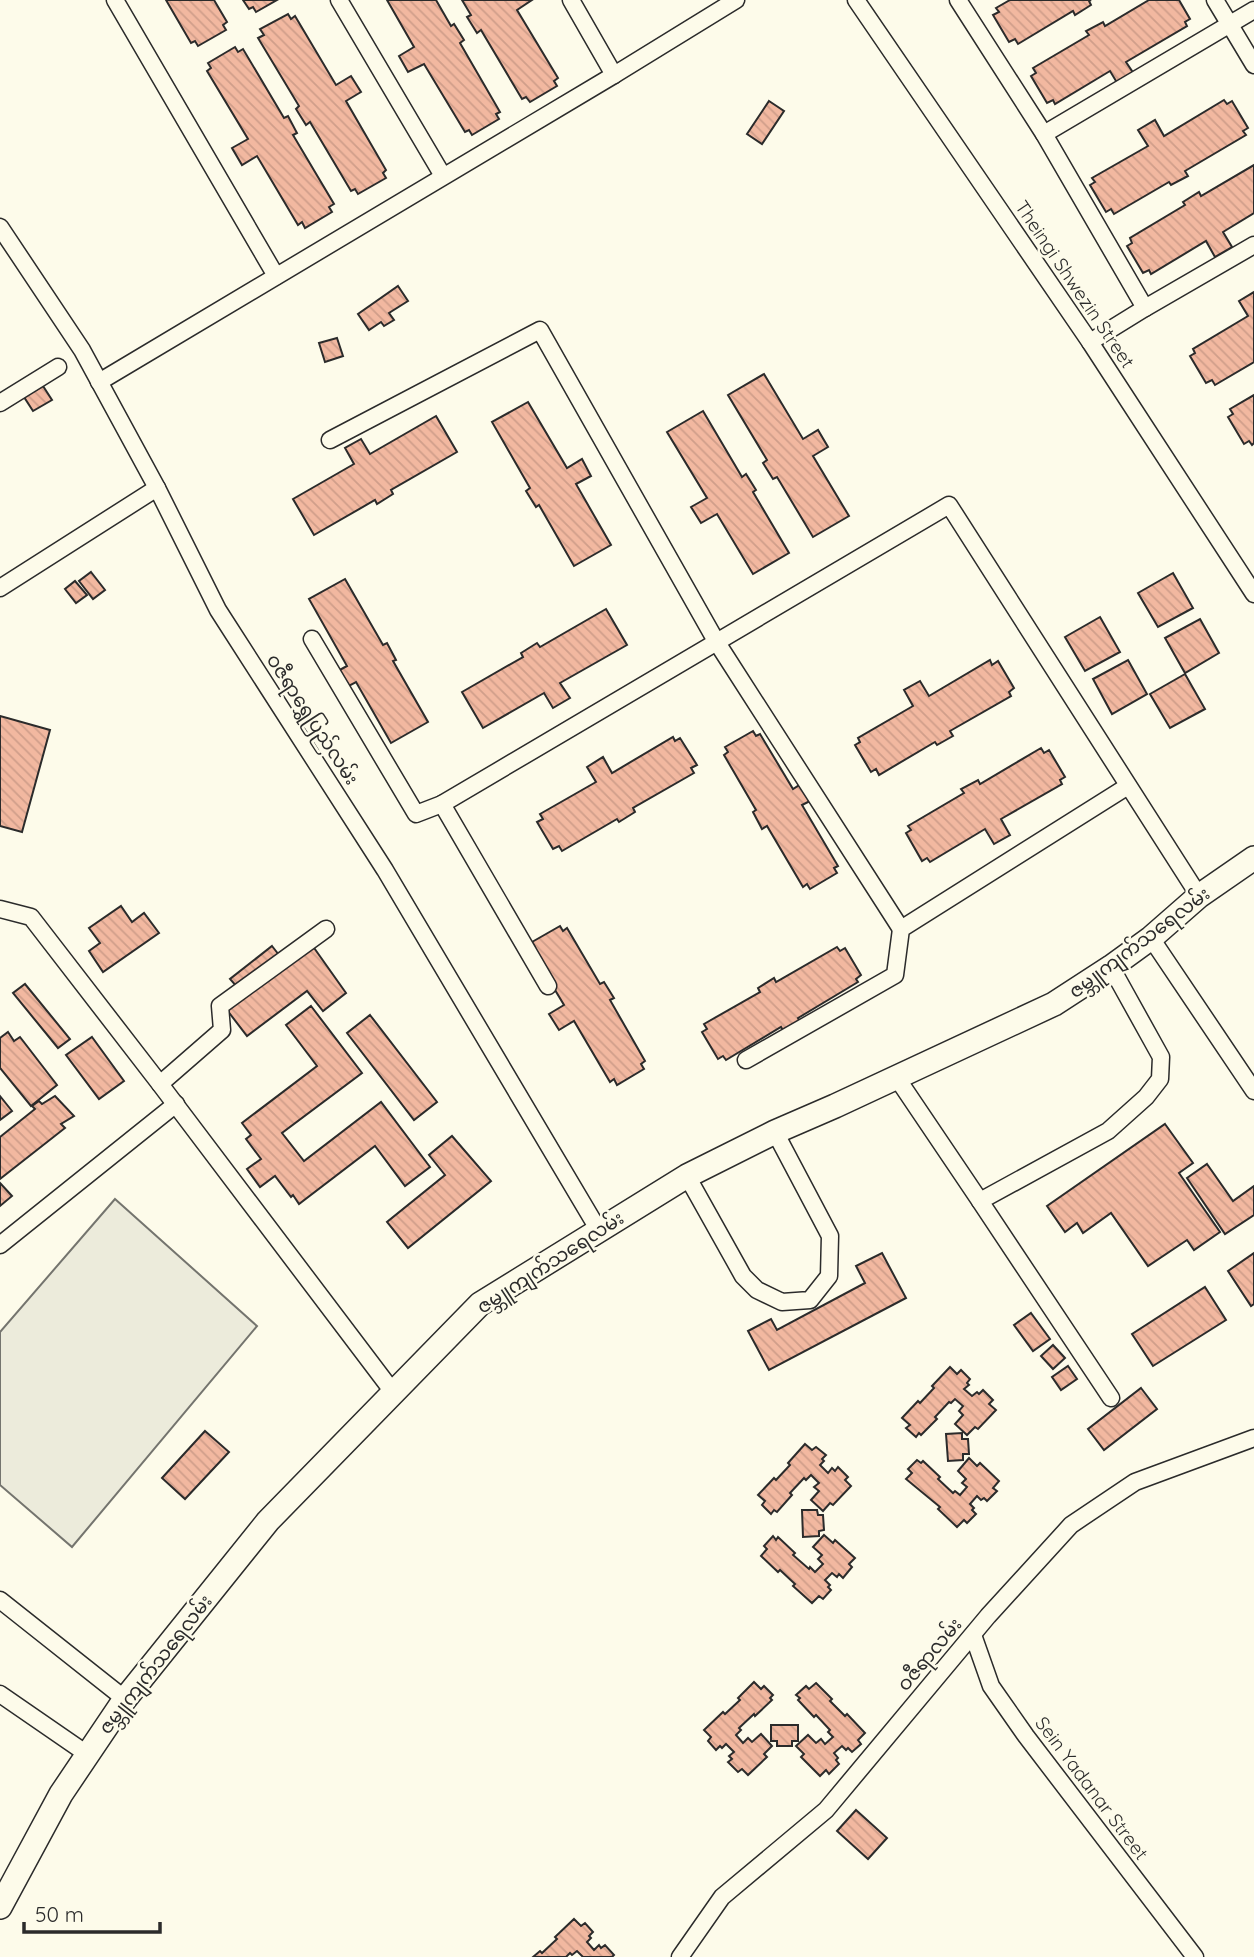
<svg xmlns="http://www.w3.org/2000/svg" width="1254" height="1957" viewBox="0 0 1254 1957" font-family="Quicksand,'Noto Sans Myanmar',sans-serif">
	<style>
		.pitch { fill: #ecebdb; stroke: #74746e; stroke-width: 2 }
		.building { fill: url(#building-back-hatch); stroke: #2b2b2b; stroke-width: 2 }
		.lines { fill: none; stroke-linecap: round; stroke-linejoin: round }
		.minor-casing { stroke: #2b2b2b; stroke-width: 19 }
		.secondary-casing { stroke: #2b2b2b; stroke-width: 26 }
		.minor { stroke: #fdfbea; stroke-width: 16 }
		.secondary { stroke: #fdfbea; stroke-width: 23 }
		.labels { text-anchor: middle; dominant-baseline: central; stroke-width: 5; stroke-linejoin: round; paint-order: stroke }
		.street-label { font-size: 19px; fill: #2b2b2b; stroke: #fdfbea }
	</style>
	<defs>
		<pattern id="building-back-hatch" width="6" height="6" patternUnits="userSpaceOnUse" patternTransform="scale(1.75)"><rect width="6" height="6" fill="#f2b8a0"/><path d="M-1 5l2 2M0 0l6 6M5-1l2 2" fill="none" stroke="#d09e8a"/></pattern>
	</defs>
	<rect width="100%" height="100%" fill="#fdfbea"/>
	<!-- pitch -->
	<polygon class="pitch" points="115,1199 257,1326 72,1547 0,1485 0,1332"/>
	<!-- building -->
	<g class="building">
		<polygon points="166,0 214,0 227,22 223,25 226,30 198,46 195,41 191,43"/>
		<polygon points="243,0 277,0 256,12 253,7 249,9"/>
		<polygon points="387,0 436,0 451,26 454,24 464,40 460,43 500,112 496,114 499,119 472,135 469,130 465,132 424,64 408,72 399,56 414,47"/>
		<polygon points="462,0 532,0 517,10 558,78 554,81 557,86 530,102 526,97 522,99 481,30 477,33 467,17 471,15"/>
		<polygon points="1010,0 1091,0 1089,1 1091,5 1075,15 1073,11 1018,44 1015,39 1009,42 993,15 999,12 996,8"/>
		<polygon points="1149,0 1179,0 1190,19 1185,22 1187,26 1126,62 1136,77 1119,86 1110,71 1055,104 1053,100 1047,103 1031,76 1036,73 1033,68 1089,35 1086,31 1103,22 1105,26"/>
		<polygon points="288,14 291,19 295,16 336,85 351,76 361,92 346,101 386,170 383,173 386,178 358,194 355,189 351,191 310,122 306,125 296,109 299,106 258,38 264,35 260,29"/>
		<polygon points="235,47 238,52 243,49 284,118 288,116 297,133 293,135 334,204 329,207 332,212 305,228 302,222 298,225 257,156 242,165 232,148 248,139 207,71 211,68 208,63"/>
		<polygon points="1224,100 1227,104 1232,101 1248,128 1243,131 1246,135 1185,171 1188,176 1171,185 1169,182 1114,214 1111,209 1106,212 1090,185 1095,182 1092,178 1148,146 1138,130 1155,120 1164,136"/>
		<polygon points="769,101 784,111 762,144 747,134"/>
		<polygon points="1254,165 1254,213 1223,232 1232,247 1215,257 1206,241 1151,274 1149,270 1143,273 1127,246 1132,243 1130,238 1185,205 1183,202 1199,192 1201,196"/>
		<polygon points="398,286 408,301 389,313 394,320 384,326 381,322 369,330 358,314"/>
		<polygon points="1254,292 1254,362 1215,385 1212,380 1206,383 1190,356 1195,353 1193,349 1248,316 1239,301"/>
		<polygon points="337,338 343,356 325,362 319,343"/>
		<polygon points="764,374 803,439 818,430 828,447 813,456 849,516 813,537 777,477 773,479 763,463 767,460 728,395"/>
		<polygon points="43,386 52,400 33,411 24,397"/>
		<polygon points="1254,395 1254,443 1252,445 1249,441 1244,444 1228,417 1233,414 1230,409"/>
		<polygon points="528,402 567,468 582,459 591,476 576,484 611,545 574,566 539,505 536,507 526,491 530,488 492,422"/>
		<polygon points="703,411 742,477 746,474 756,490 753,492 789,553 753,574 717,514 701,523 691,507 707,498 667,432"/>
		<polygon points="436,416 457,452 391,490 393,494 377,504 375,500 314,535 293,499 354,464 345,448 361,439 370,454"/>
		<polygon points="91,572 105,590 93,599 79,581"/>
		<polygon points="1173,573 1193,608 1158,627 1138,593"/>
		<polygon points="345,579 383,645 387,643 396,660 393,661 428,722 391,743 356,682 345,688 336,672 347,666 309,599"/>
		<polygon points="75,581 87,595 76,603 65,589"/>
		<polygon points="606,609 627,645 560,683 570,698 553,708 544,693 483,728 462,692 523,657 521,653 537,643 540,647"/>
		<polygon points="1100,617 1120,652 1085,671 1065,637"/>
		<polygon points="1200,619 1219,653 1185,673 1165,638"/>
		<polygon points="990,660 992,665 998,661 1014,688 1009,692 1011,696 950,731 953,736 937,745 935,742 879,775 876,769 871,772 855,745 860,742 858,738 913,706 904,690 920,681 929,696"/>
		<polygon points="1128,660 1147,694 1112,714 1093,679"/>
		<polygon points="1185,674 1205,709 1170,728 1150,694"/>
		<polygon points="0,716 50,730 22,832 0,826"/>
		<polygon points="753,731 756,736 760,734 793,789 804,782 814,799 802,805 838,866 834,868 837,873 810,889 807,884 803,887 767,826 762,829 753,812 756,810 724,755 728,752 725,747"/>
		<polygon points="673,737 675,741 680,738 697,765 691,768 694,773 633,808 635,812 619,822 617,819 562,851 559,846 553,849 537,822 543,819 540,814 596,782 587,767 603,757 612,773"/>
		<polygon points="1041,748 1044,753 1049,750 1065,777 1060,780 1062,784 1001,819 1010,835 994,844 985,829 930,862 927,858 922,861 906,833 911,830 908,826 964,793 961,789 978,780 980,784"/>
		<polygon points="121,906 132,922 144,913 159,933 103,972 89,951 100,943 89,928"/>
		<polygon points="560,926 563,931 567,928 600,984 604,982 614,998 610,1000 645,1061 641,1064 644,1069 617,1085 614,1079 610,1082 574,1021 559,1030 549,1014 564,1005 531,950 535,947 532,942"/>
		<polygon points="312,945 346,993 323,1011 307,991 247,1036 227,1010"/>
		<polygon points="272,946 279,955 238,988 230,979"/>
		<polygon points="837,947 840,951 845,948 861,975 856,979 858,982 798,1018 802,1025 785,1034 781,1027 726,1060 723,1056 718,1059 702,1032 707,1029 704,1024 760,992 758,988 774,978 776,982"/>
		<polygon points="25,984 70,1039 58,1048 13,993"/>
		<polygon points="311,1006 362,1073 282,1133 304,1161 381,1102 430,1167 405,1186 375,1146 299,1204 293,1195 291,1197 275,1176 260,1187 247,1169 261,1159 246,1139 251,1135 242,1123 317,1066 286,1025"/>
		<polygon points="370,1015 437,1102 414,1120 347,1033"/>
		<polygon points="8,1032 14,1041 20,1037 57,1085 31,1106 0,1068 0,1038"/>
		<polygon points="92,1037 124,1081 99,1099 66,1055"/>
		<polygon points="0,1096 12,1111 0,1120"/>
		<polygon points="55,1096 74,1116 61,1124 65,1128 0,1179 0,1137 35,1109 32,1106 39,1101 42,1104"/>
		<polygon points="1165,1124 1193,1163 1179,1173 1220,1232 1194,1250 1187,1240 1148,1266 1111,1213 1083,1233 1077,1223 1065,1232 1047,1206"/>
		<polygon points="452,1136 491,1181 408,1248 387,1222 445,1175 429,1155"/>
		<polygon points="1207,1164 1233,1201 1254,1186 1254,1215 1225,1234 1187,1178"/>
		<polygon points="0,1183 12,1196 0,1206"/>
		<polygon points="882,1253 906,1298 769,1370 748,1331 771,1319 777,1330 865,1283 856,1266"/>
		<polygon points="1254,1253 1254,1304 1251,1306 1228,1271"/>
		<polygon points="1205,1287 1226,1320 1153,1366 1132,1334"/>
		<polygon points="1031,1313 1050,1339 1033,1351 1014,1325"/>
		<polygon points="1053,1345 1065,1358 1053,1369 1041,1356"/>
		<polygon points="1068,1366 1077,1379 1061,1390 1052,1377"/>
		<polygon points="950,1367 957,1374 961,1370 970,1379 967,1383 969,1385 964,1389 972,1396 977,1392 979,1394 983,1390 993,1400 989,1404 996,1410 978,1429 975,1427 967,1435 955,1424 963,1415 959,1411 963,1406 955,1399 951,1403 949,1402 935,1417 937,1419 921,1435 919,1433 916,1437 906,1428 910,1425 902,1418 918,1401 920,1403 934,1388 932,1386"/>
		<polygon points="1141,1388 1157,1409 1104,1450 1088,1429"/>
		<polygon points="205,1431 229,1452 185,1499 162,1478"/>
		<polygon points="962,1433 962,1439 968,1439 969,1454 963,1454 963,1460 948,1461 946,1434"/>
		<polygon points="805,1444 812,1450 816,1447 826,1455 822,1459 824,1461 820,1465 828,1473 832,1468 835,1471 838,1467 848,1477 845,1480 851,1486 833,1505 830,1503 823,1511 811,1500 819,1491 814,1487 819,1483 811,1475 806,1480 804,1478 790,1493 792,1495 777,1512 774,1510 771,1514 762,1505 765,1501 758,1495 774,1478 776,1480 790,1465 788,1463"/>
		<polygon points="969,1458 977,1466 980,1463 999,1481 993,1488 997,1491 987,1501 984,1498 981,1500 977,1496 970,1504 974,1508 972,1510 976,1514 967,1523 964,1520 957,1527 938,1509 940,1507 906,1479 912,1473 908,1469 917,1460 921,1463 923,1461 940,1477 938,1479 953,1493 955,1491 960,1495 967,1487 962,1483 966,1479 958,1471"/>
		<polygon points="802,1510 817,1510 818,1515 823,1515 824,1530 819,1531 819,1536 803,1537"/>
		<polygon points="824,1535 833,1543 835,1540 855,1558 849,1564 852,1567 843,1578 839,1574 837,1577 832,1573 825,1580 830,1585 828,1587 831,1590 823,1599 819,1596 812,1603 793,1586 795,1584 780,1570 778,1572 761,1556 767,1549 764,1546 773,1536 776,1540 778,1537 795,1553 793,1555 809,1569 810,1567 815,1572 823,1564 818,1559 822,1555 813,1547"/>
		<polygon points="754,1682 761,1689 764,1686 773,1695 770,1698 772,1700 755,1716 754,1714 739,1728 741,1730 736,1735 743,1743 748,1738 752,1742 761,1734 772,1746 764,1754 767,1757 748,1775 742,1769 738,1772 728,1762 732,1759 729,1756 734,1752 726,1744 722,1748 720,1746 716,1750 708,1741 711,1737 704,1730 723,1712 725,1714 740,1700 738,1698"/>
		<polygon points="816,1683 832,1699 830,1701 845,1716 847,1714 865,1733 858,1740 861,1744 852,1752 848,1748 846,1750 842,1746 834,1753 838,1758 836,1760 839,1764 829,1774 826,1770 820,1776 801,1757 804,1754 796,1746 808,1735 816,1743 821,1739 825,1744 833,1737 828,1732 830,1730 816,1715 814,1717 798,1700 800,1698 796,1695 806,1686 809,1689"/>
		<polygon points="771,1725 798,1725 798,1741 792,1741 792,1746 777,1746 777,1741 771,1741"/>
		<polygon points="856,1810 887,1838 868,1859 837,1831"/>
		<polygon points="574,1919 581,1926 585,1923 593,1932 589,1936 591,1938 587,1942 594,1950 599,1945 601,1948 605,1945 614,1955 612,1957 583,1957 577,1951 572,1955 570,1953 566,1957 533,1957 540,1951 542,1953 557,1939 555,1937"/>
	</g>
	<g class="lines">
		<!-- minor casing -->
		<g class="minor-casing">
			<g id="minor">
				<polyline points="115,0 276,276"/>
				<polyline points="339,0 443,176"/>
				<polyline points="571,0 614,75 736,0"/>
				<polyline points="856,0 1090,342 1254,594"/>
				<polyline points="958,0 1044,134"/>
				<polyline points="1215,0 1254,65"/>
				<polyline points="1254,10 1044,134 1145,308 1254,245"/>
				<polyline points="0,227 82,350 157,488 218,610 385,870 598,1229"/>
				<polyline points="1090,342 1145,308"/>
				<polyline points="99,382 614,75"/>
				<polyline points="0,403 58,367"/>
				<polyline points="330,440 540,330 716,641 901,929"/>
				<polyline points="0,588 157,488"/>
				<polyline points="312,639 416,814 442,804 949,505 1199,896"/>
				<polyline points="442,804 548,986"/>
				<polyline points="0,909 31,917 160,1084 393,1392"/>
				<polyline points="1151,938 1254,1091"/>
				<polyline points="1111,967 1161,1057 1160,1079 1146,1097 1108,1131 980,1201 1111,1398"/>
				<polyline points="746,1060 895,975 901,929 1128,786"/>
				<polyline points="897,1078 980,1201"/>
				<polyline points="160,1084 222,1030 220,1006 326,929"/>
				<polyline points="687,1176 743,1276 757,1290 782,1302 810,1300 829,1276 830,1236 775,1132"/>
				<polyline points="0,1245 176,1104"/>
				<polyline points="0,1600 125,1699"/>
				<polyline points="973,1635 991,1686 1026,1736 1195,1957"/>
				<polyline points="0,1694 87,1754"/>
				<polyline points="680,1957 722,1897 826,1810 988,1616 1071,1525 1135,1482 1254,1438"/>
			</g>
		</g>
		<!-- secondary casing -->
		<g class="secondary-casing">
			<polyline id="secondary" points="0,1907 61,1794 125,1699 268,1521 480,1304 687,1176 775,1132 835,1106 1054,1004 1111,967 1151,938 1199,896 1254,858"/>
		</g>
		<!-- minor -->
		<use href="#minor" class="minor"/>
		<!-- secondary -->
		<use href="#secondary" class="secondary"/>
	</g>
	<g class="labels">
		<!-- street labels -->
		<g class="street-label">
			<text transform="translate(1075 284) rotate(56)">Theingi Shwezin Street</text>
			<text transform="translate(313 719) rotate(57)">ဝဇီရာရွှေပြည်လမ်း</text>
			<text transform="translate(1139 942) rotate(-37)">ဇမ္ဘူကျက်သရေလမ်း</text>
			<text transform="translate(550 1262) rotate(-33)">ဇမ္ဘူကျက်သရေလမ်း</text>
			<text transform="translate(929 1654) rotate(-50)">ဝဇီရာလမ်း</text>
			<text transform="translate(155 1664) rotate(-52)">ဇမ္ဘူကျက်သရေလမ်း</text>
			<text transform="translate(1092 1788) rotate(53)">Sein Yadanar Street</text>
		</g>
	</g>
	<!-- scale -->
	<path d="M24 1922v10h136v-10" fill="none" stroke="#2b2b2b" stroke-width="3.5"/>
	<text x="35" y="1922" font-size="21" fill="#2b2b2b" stroke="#fdfbea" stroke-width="5" paint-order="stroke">50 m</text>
</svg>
